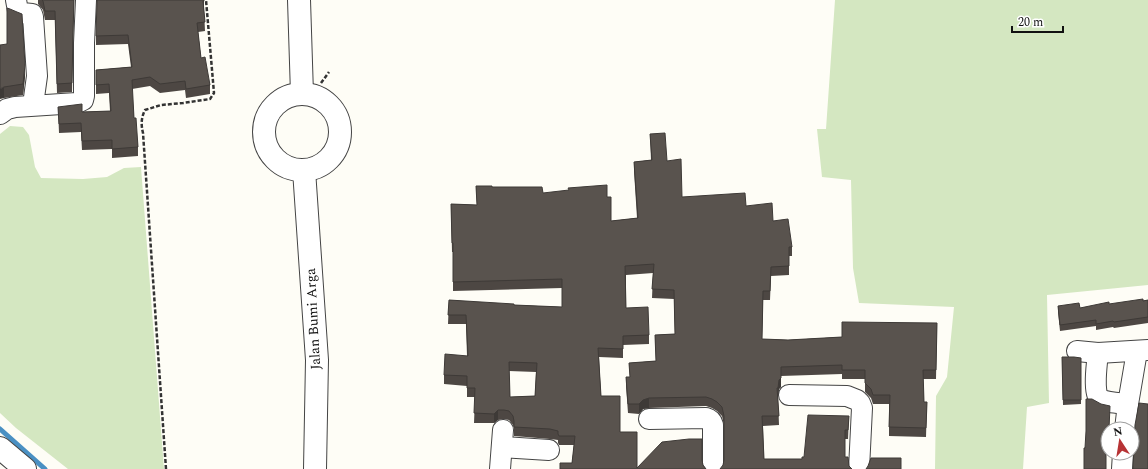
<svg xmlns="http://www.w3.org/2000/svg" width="1148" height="469" viewBox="0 0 1148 469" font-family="Spectral,serif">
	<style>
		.green { fill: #d4e7c1 }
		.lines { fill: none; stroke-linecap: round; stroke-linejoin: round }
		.stream { stroke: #4a90c3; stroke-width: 5 }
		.minor-casing { stroke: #444; stroke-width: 22 }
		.tertiary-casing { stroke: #444; stroke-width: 24 }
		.path { stroke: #333; stroke-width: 2.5; stroke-dasharray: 4 2; stroke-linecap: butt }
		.minor { stroke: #fff; stroke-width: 20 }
		.tertiary { stroke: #fff; stroke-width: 22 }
		.wall { fill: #4d4743; fill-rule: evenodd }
		.shaded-wall { fill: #3e3a37 }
		.building { fill: #59534e; stroke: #3e3a37; fill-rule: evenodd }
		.labels { text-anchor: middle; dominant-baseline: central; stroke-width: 4; stroke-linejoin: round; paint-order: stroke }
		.street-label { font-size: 14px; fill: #111; stroke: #fff }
	</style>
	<rect width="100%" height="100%" fill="#fefdf6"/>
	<!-- green -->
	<g class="green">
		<polygon points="835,0 1148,0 1148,285 1047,295 1049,403 1027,407 1023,469 935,469 936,396 947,377 954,307 859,303 853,268 851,180 822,177 817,129 826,129"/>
		<polygon points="10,126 23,127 29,135 35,167 41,178 83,179 107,177 124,168 141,167 164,469 68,469 16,428 0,413 0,134"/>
	</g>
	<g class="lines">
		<!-- stream -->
		<polyline class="stream" points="0,429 45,469"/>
		<!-- minor casing -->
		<g class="minor-casing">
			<g id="minor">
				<polyline points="16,0 18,11 22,13 32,14 33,17 37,76 33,105"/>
				<polyline points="0,114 7,109 15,107 77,103 83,100 84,96 84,43 86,0"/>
				<polyline points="1077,351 1098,353 1148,350"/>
				<path d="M 1098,353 C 1097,362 1093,392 1099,398 C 1105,403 1121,403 1128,404"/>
				<polyline points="789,395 847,396 857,400 860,403 862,408 859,469"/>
				<path d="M 649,419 L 706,418 C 710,419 712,421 713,425 L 713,469"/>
				<polyline points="1125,429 1128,404 1137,351"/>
				<polyline points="502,447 549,450"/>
				<polyline points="500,469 503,430"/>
				<polyline points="1122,469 1123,453"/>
			</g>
		</g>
		<!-- tertiary casing -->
		<g class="tertiary-casing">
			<g id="tertiary">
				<polyline points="299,0 302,94"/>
				<circle cx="302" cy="132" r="38"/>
				<polyline points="304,170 317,360 315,469"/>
				<polyline points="0,448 25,469"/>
			</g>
		</g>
		<!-- path -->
		<g class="path">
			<polyline points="321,83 329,72"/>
			<path d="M 166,469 L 143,133 C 141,125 141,118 145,110 L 161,105 L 183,103 L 210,99 L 214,93 L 206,0"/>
		</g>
		<!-- minor -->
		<use href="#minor" class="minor"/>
		<!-- tertiary -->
		<use href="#tertiary" class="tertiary"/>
	</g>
	<!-- wall -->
	<g class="wall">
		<polygon points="38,0 74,0 73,42 72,92 57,93 55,20 45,20 43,10 38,4"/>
		<polygon points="204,0 204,10 205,31 198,32 201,58 210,85 210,94 186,98 185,90 160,93 150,86 132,89 134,118 138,147 138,156 112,158 112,149 82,150 81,132 59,133 58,107 82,112 110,111 109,93 96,94 96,70 131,67 128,44 96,45 96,36"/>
		<polygon points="0,45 25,76 23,95 4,98"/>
		<path d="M 650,134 L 667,161 L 682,197 L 746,206 L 773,221 L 792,247 L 792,256 L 789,256 L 789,275 L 771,276 L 770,300 L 763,300 L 762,339 L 788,340 L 842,337 L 937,323 L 936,379 L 923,379 L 924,402 L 927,402 L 926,437 L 889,436 L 889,404 L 873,404 L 871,398 L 865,392 L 865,379 L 842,379 L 842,374 L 781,376 L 781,387 L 779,389 L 778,397 L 779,425 L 763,426 L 764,459 L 802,459 L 849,416 L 848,439 L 845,439 L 845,457 L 723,465 L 724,460 L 724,425 L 722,416 L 717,411 L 712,408 L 706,406 L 649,408 L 643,409 L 639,414 L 628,413 L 626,386 L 626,377 L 630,377 L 629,363 L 656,361 L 655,335 L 675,334 L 674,299 L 652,298 L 653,273 L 626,275 L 626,308 L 649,335 L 649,344 L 623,345 L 623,358 L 599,357 L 601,396 L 620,432 L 637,468 L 702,460 L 703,465 L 706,469 L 560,469 L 572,463 L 574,445 L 559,445 L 558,443 L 558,440 L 550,439 L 514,436 L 514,429 L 513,425 L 509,420 L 504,419 L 498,420 L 494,423 L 474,423 L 475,397 L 467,397 L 467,386 L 444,384 L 444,375 L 467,356 L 466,324 L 448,324 L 449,300 L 514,305 L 562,307 L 562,288 L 453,291 L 453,252 L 452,252 L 451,204 L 477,205 L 476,186 L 492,187 L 543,193 L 607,197 L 611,221 L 637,218 L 634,171 L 634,162 L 651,160 ZM 509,371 L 536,372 L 535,396 L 510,397 Z"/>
		<polygon points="1148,300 1148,323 1114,328 1113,327 1096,330 1096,326 1060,331 1058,312 1058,306 1080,308"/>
		<polygon points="1062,357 1081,358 1081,404 1063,405"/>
		<polygon points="1108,429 1108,454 1106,454 1085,448"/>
	</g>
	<!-- shaded-wall -->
	<g class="shaded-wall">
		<polygon points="25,65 25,76 23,95 23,84"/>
		<polygon points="4,87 4,98 0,99 0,89"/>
		<polygon points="781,367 781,387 779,389 778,397 778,388"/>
		<polygon points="649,398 649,408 643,409 639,414 639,404 643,400"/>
		<polygon points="498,410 498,420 494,423 494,414"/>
	</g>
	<!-- building -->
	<g class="building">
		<polygon points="42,0 74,0 73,33 72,83 57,84 55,11 45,11 43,1"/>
		<polygon points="97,0 204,0 204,1 203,1 205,22 197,23 201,58 205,57 210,85 186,89 185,81 160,84 150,77 132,80 134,118 136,118 138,147 112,149 112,140 82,141 81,123 59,124 58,107 82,104 82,112 111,111 109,84 96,85 96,70 132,67 128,35 96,36"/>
		<polygon points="7,8 10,9 17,12 22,14 25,65 23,84 4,87 0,89 0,45 7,44"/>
		<path d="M 665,133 L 667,161 L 681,159 L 682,197 L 745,193 L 746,206 L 772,203 L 773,221 L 788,219 L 792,247 L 789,247 L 789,266 L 771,267 L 770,291 L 763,291 L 762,339 L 788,340 L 842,337 L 842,322 L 937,323 L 936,370 L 923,370 L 924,402 L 927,402 L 926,428 L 889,427 L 890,395 L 873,395 L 871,389 L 865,383 L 865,370 L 842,370 L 842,365 L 781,367 L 781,378 L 779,380 L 778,388 L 777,388 L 779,416 L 762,416 L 764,459 L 802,459 L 802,457 L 804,457 L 808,415 L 849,416 L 848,430 L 845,430 L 845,457 L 848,457 L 849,466 L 852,469 L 720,469 L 723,465 L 724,460 L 724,416 L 722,407 L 717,402 L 712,399 L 706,397 L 649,398 L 643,400 L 639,404 L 628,404 L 626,377 L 630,377 L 629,363 L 656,361 L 655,335 L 675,334 L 674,290 L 652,289 L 654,264 L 625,266 L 626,308 L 648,307 L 649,335 L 623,336 L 623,349 L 598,348 L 601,396 L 620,396 L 620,432 L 637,432 L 637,468 L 662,442 L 689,439 L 702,439 L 702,460 L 703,465 L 706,469 L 560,469 L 560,463 L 572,463 L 575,436 L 559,436 L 558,434 L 558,431 L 550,429 L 514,427 L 514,421 L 513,416 L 509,411 L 504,410 L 498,410 L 494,414 L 474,413 L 475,388 L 467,388 L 467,376 L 444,375 L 445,354 L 468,356 L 466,315 L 448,315 L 449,300 L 514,304 L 514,305 L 562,307 L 562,279 L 453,282 L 453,243 L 452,243 L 451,204 L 477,205 L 476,186 L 492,186 L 492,187 L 542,187 L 543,193 L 569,190 L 568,188 L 607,185 L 607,197 L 611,197 L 611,221 L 638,218 L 634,162 L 652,160 L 650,134 ZM 509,362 L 537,363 L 535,396 L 510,397 Z"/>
		<polygon points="1143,299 1143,301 1148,300 1148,317 1114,322 1113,321 1096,324 1096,320 1060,325 1058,306 1079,303 1080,308 1109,302 1109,304"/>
		<polygon points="1062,357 1074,357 1081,358 1081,400 1063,400"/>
		<polygon points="1086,399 1092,399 1101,404 1110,406 1109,429 1108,429 1108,446 1106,446 1106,469 1084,469 1084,448 1085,448 1086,431"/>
		<polygon points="1139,403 1148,404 1148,469 1133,469 1135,425"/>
		<polygon points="871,458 901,458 901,469 866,469 868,466"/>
	</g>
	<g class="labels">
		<!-- street labels -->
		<g class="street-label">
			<text transform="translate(313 319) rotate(-93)">Jalan Bumi Arga</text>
		</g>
	</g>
	<!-- north arrow -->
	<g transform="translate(1120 441) rotate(348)"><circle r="19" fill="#ffffff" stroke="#a0a0a0"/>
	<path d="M0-3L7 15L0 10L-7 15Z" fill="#b73335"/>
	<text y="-6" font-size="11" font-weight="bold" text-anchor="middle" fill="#111111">N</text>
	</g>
	<!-- scale -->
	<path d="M1012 26v6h51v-6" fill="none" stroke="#111111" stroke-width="2"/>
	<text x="1018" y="26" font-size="12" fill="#111111" stroke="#ffffff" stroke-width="3" paint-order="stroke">20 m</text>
</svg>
